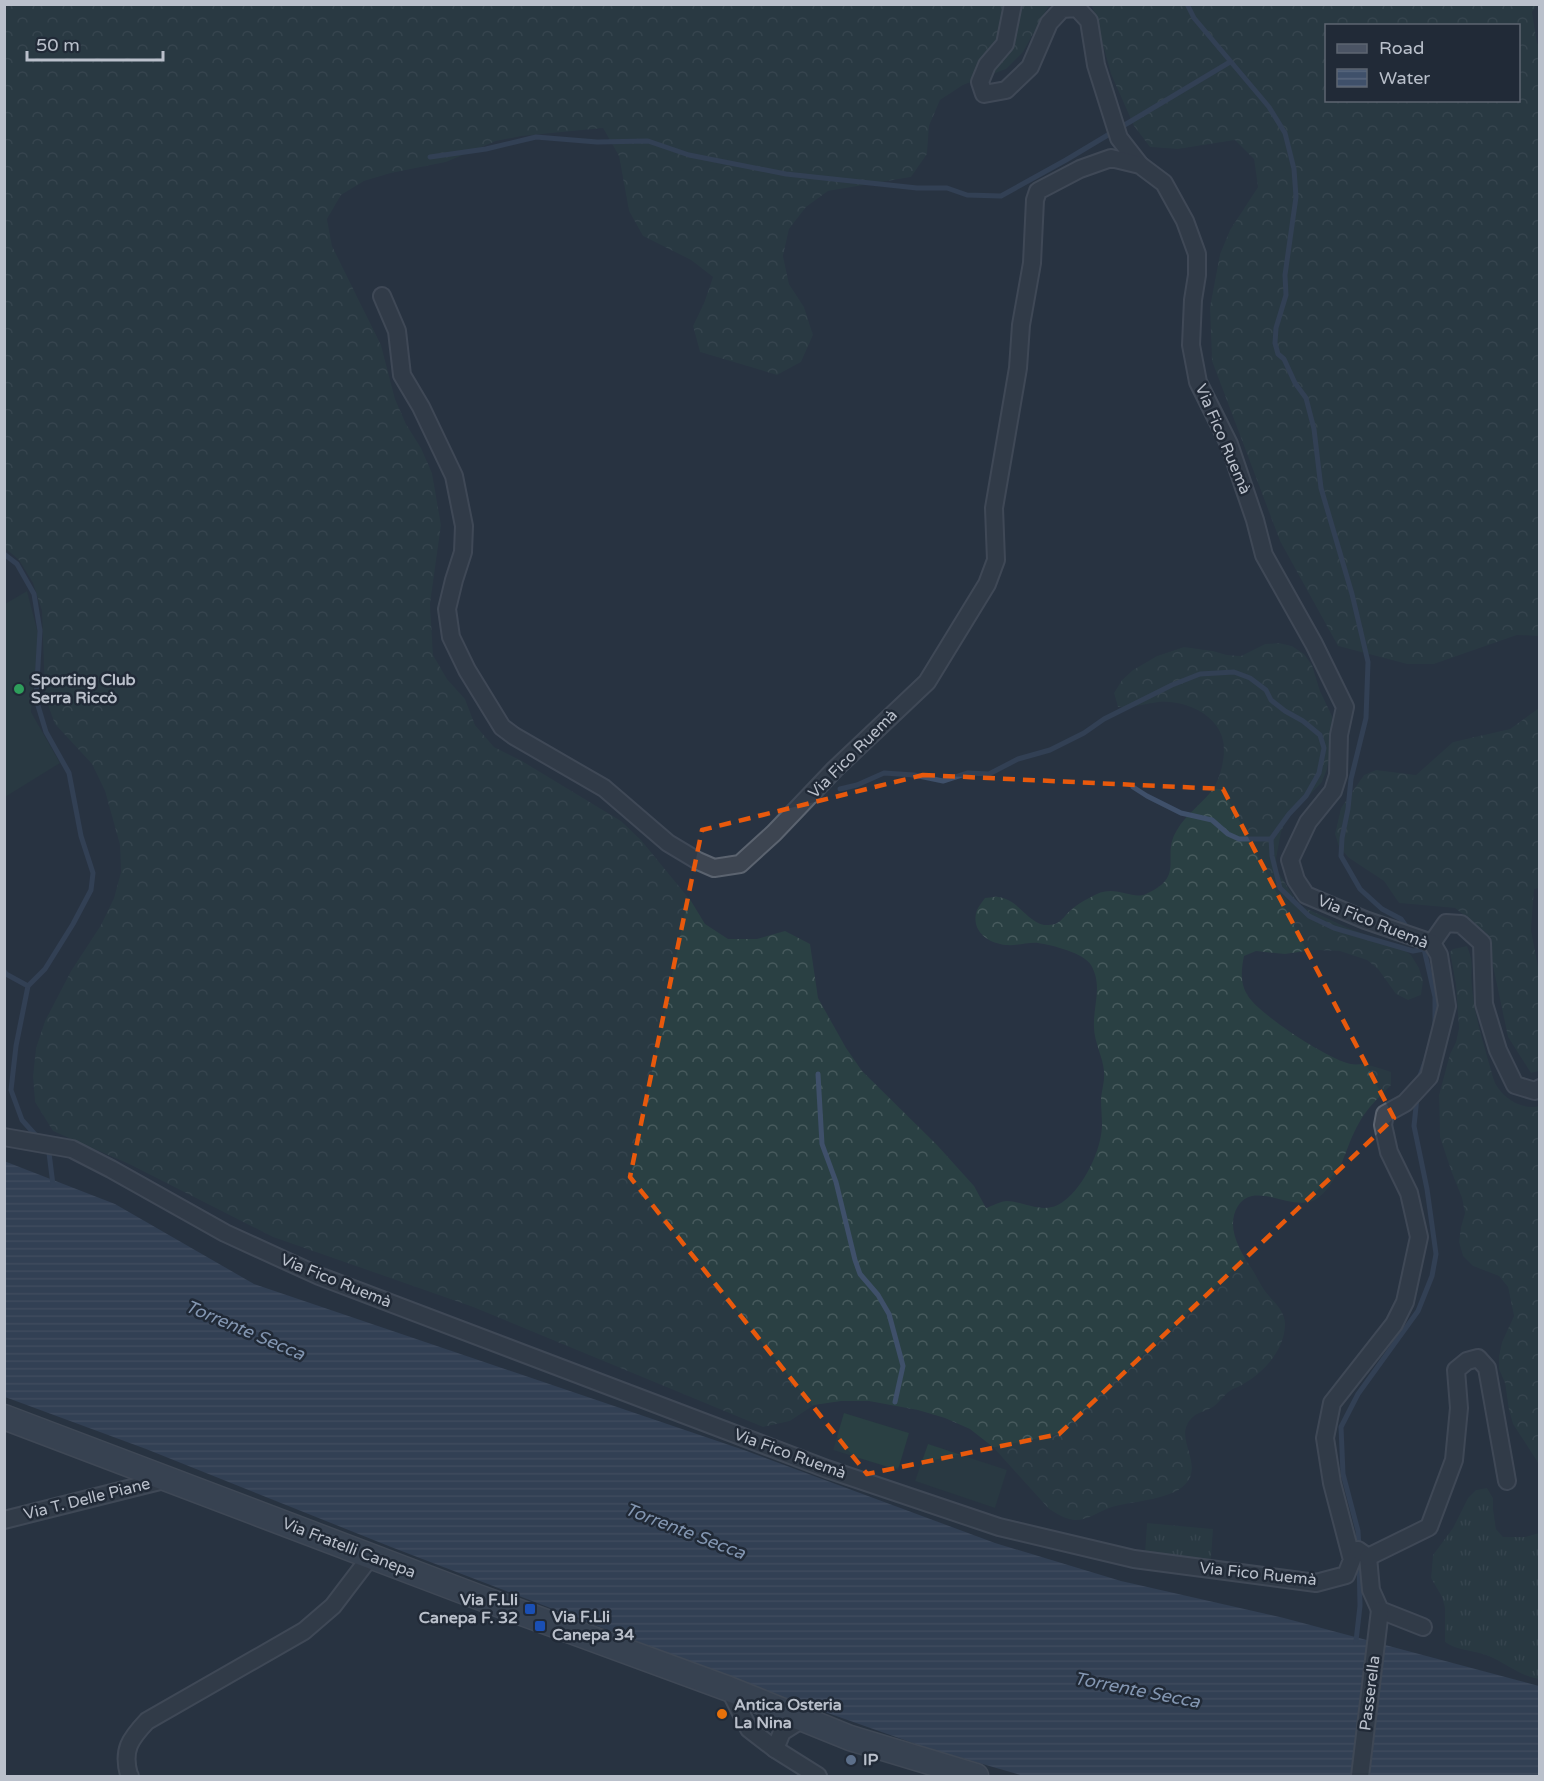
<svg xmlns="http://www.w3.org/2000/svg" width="1544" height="1781" viewBox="0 0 1544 1781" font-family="'Varela Round',sans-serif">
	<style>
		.grass { fill: url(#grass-tufts) }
		.forest { fill: url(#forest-crowns); fill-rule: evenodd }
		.pitch { fill: #2a4043 }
		.water { fill: url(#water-rules) }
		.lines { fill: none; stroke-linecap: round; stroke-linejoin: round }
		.stream { stroke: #3f506a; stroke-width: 5 }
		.street-casing { stroke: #5b636f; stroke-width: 20 }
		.secondary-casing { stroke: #5b636f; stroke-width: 27 }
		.street { stroke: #3d4551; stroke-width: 16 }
		.secondary { stroke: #4b5464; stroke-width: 24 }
		.marked { fill: none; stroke: #e8590c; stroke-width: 4.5; stroke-dasharray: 12 8; stroke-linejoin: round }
		.leisure-dot { fill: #2e9e5b; stroke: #212a37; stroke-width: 2 }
		.transit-dot { fill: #1a4fb4; stroke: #212a37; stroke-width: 2 }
		.food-dot { fill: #e8710a; stroke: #212a37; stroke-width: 2 }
		.service-dot { fill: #5c6f8a; stroke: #212a37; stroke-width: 2 }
		.labels { text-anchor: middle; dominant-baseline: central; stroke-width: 5; stroke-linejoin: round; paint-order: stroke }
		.street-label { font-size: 16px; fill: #bac0cb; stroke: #212a37 }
		.poi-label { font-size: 16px; font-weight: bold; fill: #bac0cb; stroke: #212a37; text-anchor: start }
		.water-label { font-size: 18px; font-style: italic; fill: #8396b1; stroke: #212a37 }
	</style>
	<defs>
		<pattern id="grass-tufts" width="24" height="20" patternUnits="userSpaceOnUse" patternTransform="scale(1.5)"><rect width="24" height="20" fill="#2a4043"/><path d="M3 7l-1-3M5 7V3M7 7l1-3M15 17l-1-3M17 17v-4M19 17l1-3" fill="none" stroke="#475a5d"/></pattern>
		<pattern id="forest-crowns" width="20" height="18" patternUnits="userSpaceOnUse" patternTransform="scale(1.5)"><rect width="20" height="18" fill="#2a4043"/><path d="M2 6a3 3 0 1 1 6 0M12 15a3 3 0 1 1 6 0" fill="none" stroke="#475a5d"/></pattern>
		<pattern id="water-rules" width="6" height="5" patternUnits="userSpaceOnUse" patternTransform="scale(1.5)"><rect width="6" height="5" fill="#3f506a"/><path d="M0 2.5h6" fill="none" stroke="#59677e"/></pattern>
	</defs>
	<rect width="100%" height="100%" fill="#283342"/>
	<!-- grass -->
	<g class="grass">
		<path d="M 1487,1488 L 1493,1498 L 1493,1509 L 1496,1529 L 1503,1537 L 1525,1537 L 1539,1533 L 1539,1679 C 1519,1676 1505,1662 1486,1655 C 1472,1650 1458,1651 1445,1642 L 1445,1608 L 1442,1597 L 1431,1578 L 1433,1555 L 1453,1528 L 1468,1498 L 1476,1490 Z"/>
		<polygon points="1147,1523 1213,1529 1211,1559 1145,1553"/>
	</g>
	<!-- forest -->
	<g class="forest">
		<path d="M 4,5 L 1051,5 L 1048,7 L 1023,52 L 1006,69 L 963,85 L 940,100 L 929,126 L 927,154 L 911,177 L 828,191 L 806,207 L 789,229 L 783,256 L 789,284 L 804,307 L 813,335 L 801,362 L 777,375 L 700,352 L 693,326 L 704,303 L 713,277 L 691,260 L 643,236 L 629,211 L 619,156 L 603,128 L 522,136 L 496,141 L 446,162 L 391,173 L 364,181 L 341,195 L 327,219 L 332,246 L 381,345 L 395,399 L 406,424 L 421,448 L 432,473 L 441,525 L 430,604 L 433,655 L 447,679 L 465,699 L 475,725 L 494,747 L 522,761 L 621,821 L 641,840 L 691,901 L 705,924 L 728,939 L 757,939 L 785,931 L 810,944 L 818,998 L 846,1048 L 862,1071 L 937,1145 L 974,1186 L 986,1208 C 992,1206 1001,1201 1007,1201 C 1027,1202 1045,1216 1064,1201 C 1084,1186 1101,1151 1102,1126 C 1102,1117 1101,1108 1101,1098 C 1102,1089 1105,1081 1104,1071 C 1103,1057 1094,1042 1094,1027 C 1093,1005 1103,986 1091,965 C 1084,953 1052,945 1038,943 C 1028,942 1017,946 1006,945 C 988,943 970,931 977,910 C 979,906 982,902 985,898 C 989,898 994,896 998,897 C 1018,899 1025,920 1044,925 C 1047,925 1054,925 1057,923 C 1062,921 1066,914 1070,911 C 1078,903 1087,899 1097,894 C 1116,885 1132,900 1146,894 C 1187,876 1160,857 1177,830 C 1186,814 1202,804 1213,789 C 1221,776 1226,755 1223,741 C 1218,714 1184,700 1159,702 C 1144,704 1132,708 1118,707 L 1114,693 L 1122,680 L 1133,670 L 1157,656 L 1184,647 L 1213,651 L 1227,655 L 1241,656 L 1265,644 L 1279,643 L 1292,646 L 1304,654 L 1312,665 L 1320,691 L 1332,716 L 1332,742 L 1327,769 L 1322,782 L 1286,820 L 1281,832 L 1276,859 L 1278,872 L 1299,905 L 1348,928 L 1400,947 L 1411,955 L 1419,968 L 1423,981 L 1421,995 L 1408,1000 L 1396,994 L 1378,969 L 1367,960 L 1340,951 L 1312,950 L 1285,954 L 1256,951 L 1244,956 C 1241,970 1240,984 1248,996 C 1260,1015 1329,1060 1351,1064 C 1355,1065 1360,1064 1365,1064 C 1373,1066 1383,1069 1391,1072 L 1391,1085 C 1379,1097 1367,1108 1359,1123 C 1345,1146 1341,1181 1318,1198 C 1295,1215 1255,1179 1238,1206 C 1225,1227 1240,1251 1252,1269 C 1256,1275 1259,1282 1263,1288 C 1271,1301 1286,1309 1285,1326 C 1284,1350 1265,1371 1245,1383 C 1241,1386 1237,1387 1233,1389 C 1225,1393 1220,1402 1213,1407 C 1207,1411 1198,1412 1193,1417 C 1172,1436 1202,1460 1188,1481 C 1176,1500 1132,1501 1112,1507 C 1099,1511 1088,1521 1074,1520 C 1065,1519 1057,1514 1049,1509 L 993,1447 L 970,1429 L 945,1418 L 918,1410 L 869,1401 L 841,1401 L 814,1405 L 790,1421 L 763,1427 L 473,1307 L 273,1237 L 129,1164 L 53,1131 L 35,1102 L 33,1076 L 36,1048 L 45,1021 L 71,971 L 101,925 L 114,898 L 121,872 L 120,845 L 105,791 L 92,764 L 55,724 L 45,697 L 42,611 L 33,583 L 19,560 L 5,548 Z"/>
		<path d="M 1092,5 L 1538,5 L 1532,12 L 1537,43 L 1540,46 L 1539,636 L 1517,635 L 1434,664 L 1407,664 L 1338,646 L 1280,541 L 1212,361 L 1210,307 L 1220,254 L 1230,230 L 1258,187 L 1254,159 L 1235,140 L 1178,149 L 1150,147 L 1134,126 L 1111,74 ZM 1326,26 L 1518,26 L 1518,100 L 1326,100 Z"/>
		<polygon points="1539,708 1540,888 1534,889 1531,930 1539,972 1539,1071 1531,1073 1508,1037 1486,933 1455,908 1399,903 1384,881 1349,858 1339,847 1335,834 1341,808 1364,775 1376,770 1416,775 1453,742 1510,729"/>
		<path d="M 1467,946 C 1475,965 1470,968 1472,986 C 1474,1013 1482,1038 1489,1063 C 1492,1072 1493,1082 1499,1089 C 1507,1101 1526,1110 1539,1106 L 1539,1464 L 1513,1424 L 1509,1410 L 1505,1383 L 1499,1369 L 1499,1356 L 1502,1342 L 1514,1316 L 1508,1287 L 1499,1276 L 1473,1266 L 1463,1256 L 1459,1242 L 1461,1227 L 1465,1213 L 1462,1198 L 1452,1173 L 1440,1137 L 1439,1095 L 1450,1054 L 1456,1042 L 1459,1028 L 1456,985 L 1450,952 L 1453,949 Z"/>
	</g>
	<!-- pitch -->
	<g class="pitch">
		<polygon points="27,591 39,637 31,712 60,763 5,797 5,604"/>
		<polygon points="844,1413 909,1433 898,1470 833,1450"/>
		<polygon points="928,1444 1007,1470 995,1508 915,1481"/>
	</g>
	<!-- water -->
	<polygon class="water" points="4,1161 115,1204 254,1284 744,1450 995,1543 1121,1581 1284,1618 1539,1686 1539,1776 1024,1776 927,1748 788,1699 391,1547 146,1449 5,1397"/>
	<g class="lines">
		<!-- stream -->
		<g class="stream">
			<polyline points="1187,4 1194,18 1269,107 1285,133 1294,169 1296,197 1285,275 1286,295 1276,328 1275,343 1278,354 1284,359 1295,383 1306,398 1314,429 1321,488 1352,594 1368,662 1366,718 1351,779 1348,809 1342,838 1341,856 1360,889 1382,909 1401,919 1408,929"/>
			<polyline points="430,157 486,149 536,137 597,142 648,141 689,155 786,174 917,188 947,188 967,195 1001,196 1066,160 1230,62"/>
			<polyline points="4,554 17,564 34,594 40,631 36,699 46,732 69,773 81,836 93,873 91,890 73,924 45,969 28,986 16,1046 11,1090 22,1120 40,1140"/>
			<polyline points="1133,787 1147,796 1181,813 1212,820 1228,834 1239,839 1271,839"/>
			<polyline points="840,789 857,785 884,773 914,775 943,781 968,773 989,774 1018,759 1050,750 1084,733 1104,719 1172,685 1200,674 1234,672 1250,678 1266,690 1271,700 1285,711 1303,721 1320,735 1324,748 1319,773 1306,796 1289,814 1271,839 1272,856 1280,888 1309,916 1334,928 1413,951 1424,949"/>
			<polyline points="1419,943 1424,949 1435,997 1435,1024"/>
			<polyline points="4,971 6,974 28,986"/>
			<polyline points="818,1074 822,1144 836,1182 855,1260 860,1274 878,1295 889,1314 903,1366 895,1402"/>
			<polyline points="1418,1081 1425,1062"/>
			<polyline points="45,1147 49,1153 53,1185"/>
			<polyline points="1359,1548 1358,1531 1343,1474 1341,1427 1358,1394 1418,1311 1432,1276 1436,1254 1427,1189 1414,1126 1417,1097"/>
			<polyline points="1356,1641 1360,1606 1359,1557"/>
		</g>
		<!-- street casing -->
		<g class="street-casing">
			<g id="street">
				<polyline points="1013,4 1005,44 987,65 980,82 984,94 1006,90 1030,67 1049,23 1062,9 1077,8 1089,21 1096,65 1119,138 1140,165"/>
				<polyline points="1432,943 1446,923 1461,924 1482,943 1484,1004 1498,1050 1515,1085 1535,1091 1540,1088"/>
				<polyline points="4,1137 72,1149 111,1169 225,1233 319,1276 827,1469 999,1527 1134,1559 1316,1583 1346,1575 1352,1560 1332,1483 1325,1438 1332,1403 1394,1324 1405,1302 1419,1237 1409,1193 1389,1152 1383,1125 1385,1114 1405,1103 1429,1077 1447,1006 1439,955 1432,943 1365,920 1306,895 1296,880 1290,860 1308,822 1333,791 1338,775 1339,735 1345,707 1314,644 1264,555 1255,520 1229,444 1198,382 1191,345 1193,300 1197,275 1197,254 1185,221 1164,183 1140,165 1111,158 1080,169 1038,191 1035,200 1032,263 1021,325 1018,368 994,508 996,560 987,584 927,682 835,769 774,833 740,864 714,868 698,861 668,843 604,788 514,736 502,727 467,670 451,637 447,609 454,580 463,552 464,526 454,476 421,407 402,375 397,331 382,296"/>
				<polyline points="4,1520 168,1479"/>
				<polyline points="1358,1550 1368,1557 1371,1590 1380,1610 1423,1627"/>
				<polyline points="1368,1557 1429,1527 1454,1460 1459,1408 1456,1370 1467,1361 1478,1358 1487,1368 1507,1481"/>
				<polyline points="729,1689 749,1729 775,1749 818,1776"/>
				<polyline points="775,1749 782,1732 801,1720"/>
				<path d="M 130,1776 L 129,1775 C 122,1750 130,1739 147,1721 L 304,1631 L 333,1606 L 371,1556"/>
				<polyline points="1360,1776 1380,1610"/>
			</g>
		</g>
		<!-- secondary casing -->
		<g class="secondary-casing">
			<polyline id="secondary" points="4,1417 478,1597 729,1689 850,1738 976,1776"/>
		</g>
		<!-- street -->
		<use href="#street" class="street"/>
		<!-- secondary -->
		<use href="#secondary" class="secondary"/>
	</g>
	<!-- marked area -->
	<path d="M0 0H1544V1781H0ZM 923,775 L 1223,789 L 1394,1118 L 1059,1434 L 867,1474 L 630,1177 L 702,830 Z" fill="#283342" fill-opacity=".55" fill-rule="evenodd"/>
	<path class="marked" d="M 923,775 L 1223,789 L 1394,1118 L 1059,1434 L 867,1474 L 630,1177 L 702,830 Z"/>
	<!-- markers -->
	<circle class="leisure-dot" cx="19" cy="689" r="6"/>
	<g class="transit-dot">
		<rect x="524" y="1603" width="12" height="12" rx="3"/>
		<rect x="534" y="1620" width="12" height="12" rx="3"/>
	</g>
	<circle class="food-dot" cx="722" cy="1714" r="6"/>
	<circle class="service-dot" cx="851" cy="1760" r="6"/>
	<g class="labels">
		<!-- street labels -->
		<g class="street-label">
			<text transform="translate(1223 439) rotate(67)">Via Fico Ruemà</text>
			<text transform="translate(853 754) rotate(-45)">Via Fico Ruemà</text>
			<text transform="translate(1373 922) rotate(22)">Via Fico Ruemà</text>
			<text transform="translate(336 1281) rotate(22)">Via Fico Ruemà</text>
			<text transform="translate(790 1454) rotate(20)">Via Fico Ruemà</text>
			<text transform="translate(87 1499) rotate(-14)">Via T. Delle Piane</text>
			<text transform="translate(349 1548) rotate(21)">Via Fratelli Canepa</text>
			<text transform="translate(1258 1574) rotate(6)">Via Fico Ruemà</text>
			<text transform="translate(1370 1693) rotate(-83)">Passerella</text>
		</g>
		<!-- poi labels -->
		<g class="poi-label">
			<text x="31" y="680">Sporting Club<tspan x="31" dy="18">Serra Riccò</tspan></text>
			<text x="518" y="1600" text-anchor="end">Via F.Lli<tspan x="518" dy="18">Canepa F. 32</tspan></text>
			<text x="552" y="1617">Via F.Lli<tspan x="552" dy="18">Canepa 34</tspan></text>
			<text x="734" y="1705">Antica Osteria<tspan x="734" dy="18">La Nina</tspan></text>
			<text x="863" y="1760">IP</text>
		</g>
		<!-- water labels -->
		<g class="water-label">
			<text transform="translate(245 1330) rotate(23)">Torrente Secca</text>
			<text transform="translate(685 1531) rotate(21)">Torrente Secca</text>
			<text transform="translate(1137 1690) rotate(11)">Torrente Secca</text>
		</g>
	</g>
	<!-- border -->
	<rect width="1544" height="1781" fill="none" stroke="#bac0cb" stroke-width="12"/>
	<!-- legend -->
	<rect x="1325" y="24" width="195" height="78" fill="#212a37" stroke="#5e6672" stroke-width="1.5"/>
	<rect x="1337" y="44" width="30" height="9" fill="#4b5464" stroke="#5e6672" stroke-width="1.5"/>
	<text x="1379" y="54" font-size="18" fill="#bac0cb">Road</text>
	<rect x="1337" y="69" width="30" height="18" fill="url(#water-rules)" stroke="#5e6672" stroke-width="1.5"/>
	<text x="1379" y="84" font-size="18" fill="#bac0cb">Water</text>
	<!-- scale -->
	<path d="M27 51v9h136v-9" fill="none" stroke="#bac0cb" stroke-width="3"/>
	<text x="36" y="51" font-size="18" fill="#bac0cb" stroke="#212a37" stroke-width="4.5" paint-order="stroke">50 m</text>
</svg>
